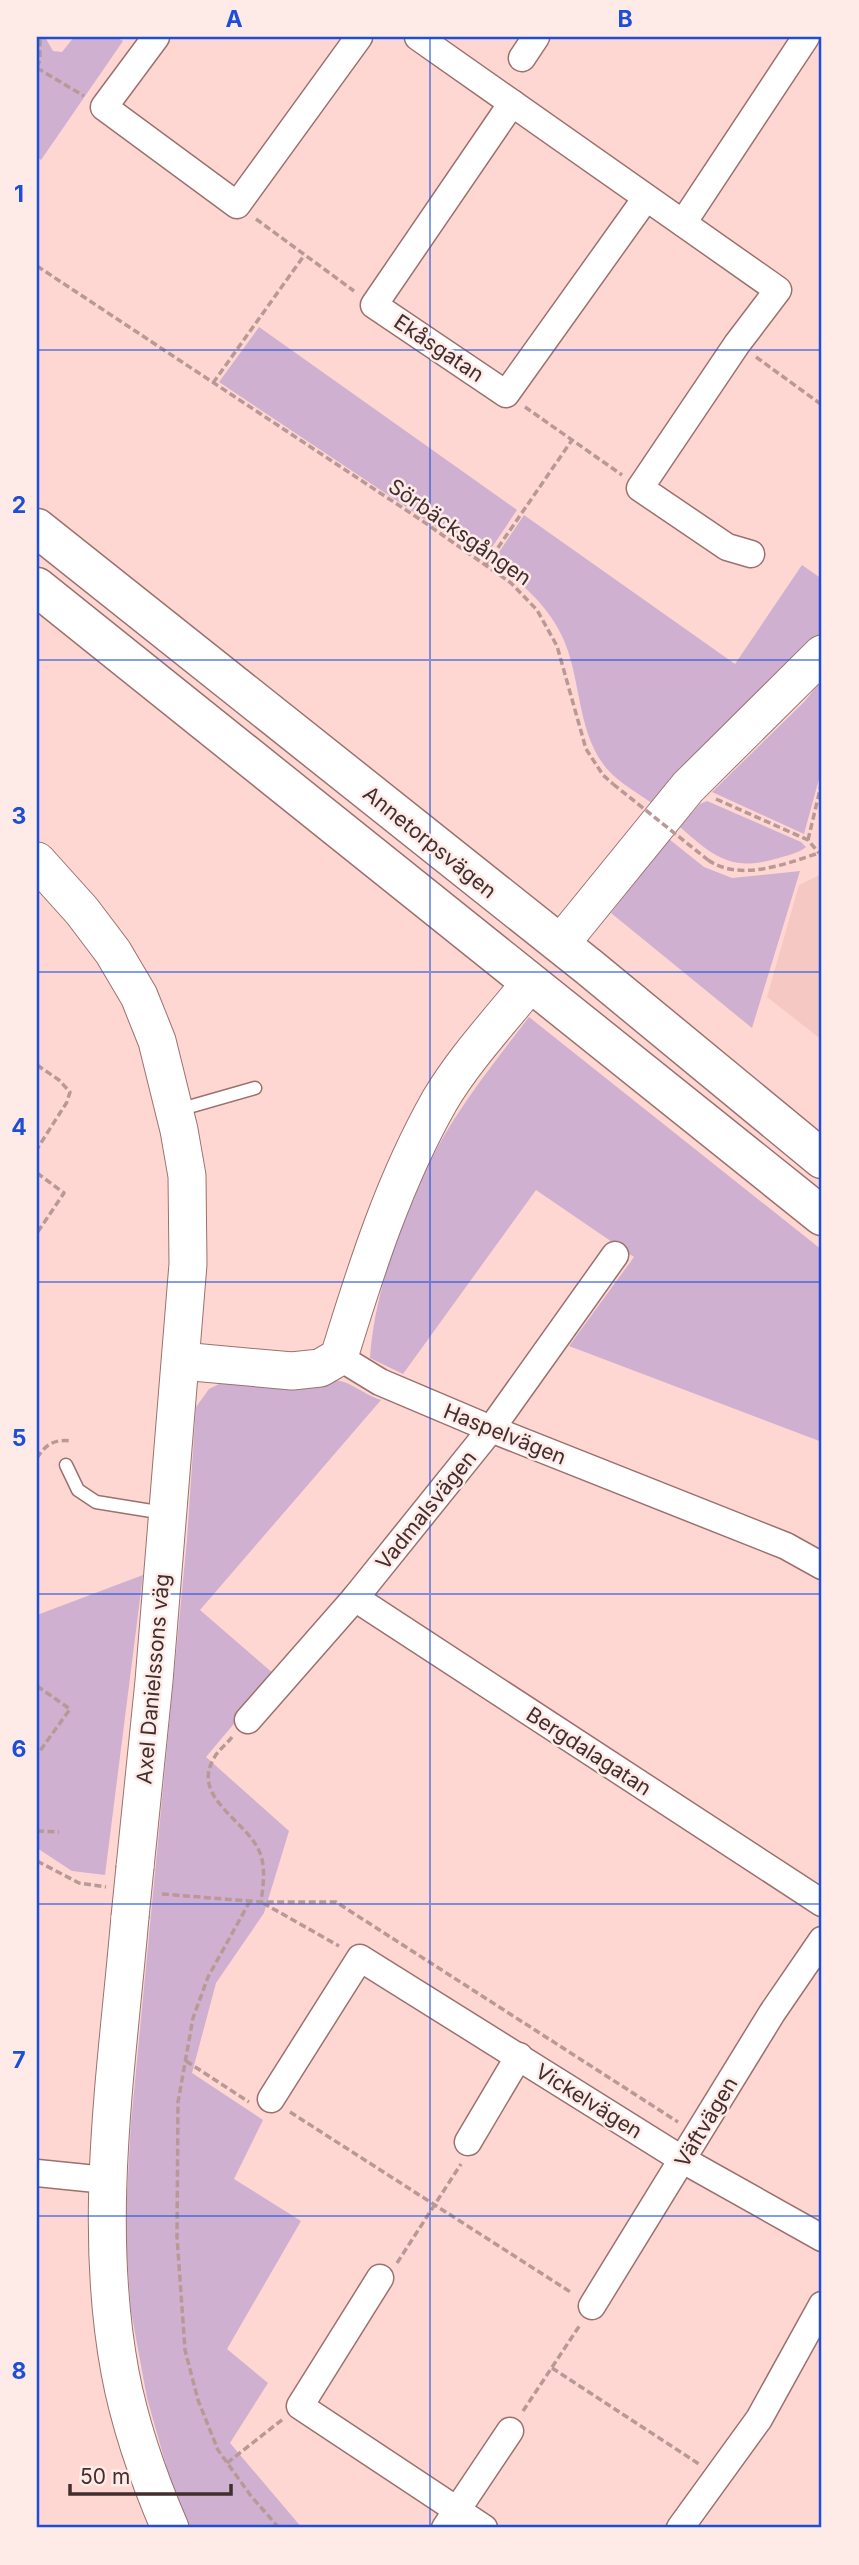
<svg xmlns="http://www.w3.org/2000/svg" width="859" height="2565" viewBox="0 0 859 2565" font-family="Inter,sans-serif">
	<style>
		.built { fill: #f5c8c3 }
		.green { fill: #cfb0d0 }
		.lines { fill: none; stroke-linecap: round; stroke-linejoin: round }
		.secondary-tunnel { stroke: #d8b5b2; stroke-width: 37; stroke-dasharray: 37 18; stroke-linecap: butt }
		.lane-casing { stroke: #9c716d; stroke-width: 15 }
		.street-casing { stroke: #9c716d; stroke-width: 29 }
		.secondary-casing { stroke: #9c716d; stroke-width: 39 }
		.primary-casing { stroke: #9c716d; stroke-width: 41 }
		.path { stroke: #b99996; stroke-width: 3.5; stroke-dasharray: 7 3.5; stroke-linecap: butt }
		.lane { stroke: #fff; stroke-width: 12 }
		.street { stroke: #fff; stroke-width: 26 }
		.secondary { stroke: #fff; stroke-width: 37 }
		.primary { stroke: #fff; stroke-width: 38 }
		.secondary-bridge-casing { stroke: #9c716d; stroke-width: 39; stroke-linecap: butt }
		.path-bridge { stroke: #b99996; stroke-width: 3.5; stroke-dasharray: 7 3.5; stroke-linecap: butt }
		.secondary-bridge { stroke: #fff; stroke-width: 37 }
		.grid { fill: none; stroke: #1d4ed8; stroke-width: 2; stroke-opacity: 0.55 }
		.labels { text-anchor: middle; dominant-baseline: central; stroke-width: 5; stroke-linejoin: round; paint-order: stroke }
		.street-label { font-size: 21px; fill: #412e2d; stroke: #feeae7 }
		.neatline { fill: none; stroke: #1d4ed8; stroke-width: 2.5 }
		.grid-label { font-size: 23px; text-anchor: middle; font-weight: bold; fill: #1d4ed8 }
	</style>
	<rect width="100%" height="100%" fill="#fed7d3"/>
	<!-- built -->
	<polygon class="built" points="822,874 822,1040 767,997 799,885"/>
	<!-- green -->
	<g class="green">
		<polygon points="37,37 45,37 53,51 62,52 74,37 116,37 123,41 41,160 37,157"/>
		<polygon points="259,327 517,510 484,559 219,382"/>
		<path d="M 524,515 L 735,664 L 802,565 L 822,579 L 822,631 L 818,638 L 654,805 C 640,794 619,783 607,769 C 576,732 582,678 562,636 C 546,603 521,583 493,561 Z"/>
		<polygon points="822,680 822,768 804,834 712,792 804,702"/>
		<path d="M 707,801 L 801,842 L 806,847 C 797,854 785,856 775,859 C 730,872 712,855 680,827 L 700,804 Z"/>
		<polygon points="669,839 704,867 732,878 800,871 752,1028 611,913"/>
		<path d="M 529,1017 L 822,1250 L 822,1442 L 569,1346 L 634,1257 L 536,1190 L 403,1374 L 370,1358 C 375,1282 412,1186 453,1121 C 476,1085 503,1051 529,1017 Z"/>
		<path d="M 335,1380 C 353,1382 364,1395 381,1400 L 200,1610 L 275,1675 L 206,1757 L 289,1831 L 264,1913 L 216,1983 L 192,2073 L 263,2120 L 234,2179 L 301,2221 L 227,2349 L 268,2383 L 230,2443 L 302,2528 L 189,2528 L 171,2483 L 147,2398 L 131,2311 L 125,2229 L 131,2123 L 187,1539 L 196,1407 L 209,1389 L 225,1381 Z"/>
		<polygon points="143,1575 105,1875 72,1871 37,1848 37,1615"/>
	</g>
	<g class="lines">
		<!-- secondary-tunnel -->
		<polyline class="secondary-tunnel" points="518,998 570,932"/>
		<!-- lane casing -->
		<g class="lane-casing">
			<g id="lane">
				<polyline points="178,1110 255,1088"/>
				<polyline points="66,1465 78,1490 96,1502 164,1513"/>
			</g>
		</g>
		<!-- street casing -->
		<g class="street-casing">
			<g id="street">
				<polyline points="156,37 104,107 237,205 359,37"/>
				<polyline points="418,37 778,290 737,344 640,488 727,547 751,554"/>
				<polyline points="522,58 536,37"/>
				<polyline points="512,103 374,305 506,394 646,198"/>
				<polyline points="683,223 806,37"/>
				<polyline points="339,1357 380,1382 491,1429 786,1546 822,1566"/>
				<polyline points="355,1598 822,1903"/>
				<polyline points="248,1720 355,1598 491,1429 615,1255"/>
				<polyline points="271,2099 360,1958 683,2160 822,2238"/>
				<polyline points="468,2142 519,2056"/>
				<polyline points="37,2173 106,2180"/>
				<polyline points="380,2278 300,2406 484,2528"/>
				<polyline points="592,2306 772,2013 822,1940"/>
				<polyline points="445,2528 510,2431"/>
				<polyline points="680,2528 759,2419 822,2305"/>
			</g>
		</g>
		<!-- secondary casing -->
		<g class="secondary-casing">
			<g id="secondary">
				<polyline points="37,861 82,911 113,952 139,996 157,1041 179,1130 187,1176 188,1264 154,1681 135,1867"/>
				<polyline points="570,932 688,787 822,654"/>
				<path d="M 181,1361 L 292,1371 L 320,1368 L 339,1357 C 366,1269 394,1181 440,1100 C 462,1063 491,1031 518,998"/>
				<path d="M 130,1917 C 117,2068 92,2221 120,2372 C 130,2426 148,2477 170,2528"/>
			</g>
		</g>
		<!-- primary casing -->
		<g class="primary-casing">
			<g id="primary">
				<polyline points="37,528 589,967 822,1159"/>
				<polyline points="37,587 822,1216"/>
			</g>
		</g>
		<!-- path -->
		<g class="path">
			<polyline points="37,67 40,60 40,37"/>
			<polyline points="37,68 84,96"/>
			<polyline points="256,219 354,291"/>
			<polyline points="37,266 421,520 511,583 537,610 557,646 586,749 603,775 613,784"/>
			<polyline points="756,357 822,405"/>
			<polyline points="213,383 303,257"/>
			<polyline points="525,407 622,475"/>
			<polyline points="486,565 572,440"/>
			<polyline points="716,799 808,840 819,853"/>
			<polyline points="808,840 822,781"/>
			<path d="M 708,860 C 740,882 785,864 819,853 L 822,854"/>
			<polyline points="37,1065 59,1080 70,1092 67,1102 37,1149"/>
			<polyline points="37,1173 64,1193 37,1233"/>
			<path d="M 37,1458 C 46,1444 54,1439 72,1441"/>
			<polyline points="37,1686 70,1709 37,1755"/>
			<path d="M 232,1737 C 227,1744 218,1750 214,1758 C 190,1798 248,1821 260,1853 C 266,1868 263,1887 261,1902"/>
			<polyline points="37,1831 59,1832"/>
			<polyline points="37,1861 79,1883 106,1887"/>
			<polyline points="162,1894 261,1902 336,1902 678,2122"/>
			<polyline points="250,1901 208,1977 193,2018 178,2102 177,2237 185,2350 198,2400 218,2450 251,2496 279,2528"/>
			<polyline points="263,1903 339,1946"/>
			<polyline points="186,2061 249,2102"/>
			<polyline points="290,2112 572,2293"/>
			<polyline points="397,2263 461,2164"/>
			<polyline points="552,2368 699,2464"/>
			<polyline points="523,2411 580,2325"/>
			<polyline points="227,2463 283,2419"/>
		</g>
		<!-- lane -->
		<use href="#lane" class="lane"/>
		<!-- street -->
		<use href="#street" class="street"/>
		<!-- secondary -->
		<use href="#secondary" class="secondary"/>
		<!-- primary -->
		<use href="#primary" class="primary"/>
		<!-- secondary-bridge casing -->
		<g class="secondary-bridge-casing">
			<polyline id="secondary-bridge" points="130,1917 135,1867"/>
		</g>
		<!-- path-bridge -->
		<polyline class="path-bridge" points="613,784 708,860"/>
		<!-- secondary-bridge -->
		<use href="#secondary-bridge" class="secondary-bridge"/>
	</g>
	<!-- grid -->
	<path class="grid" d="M 430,37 L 430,2528M 37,350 L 822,350M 37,660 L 822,660M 37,972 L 822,972M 37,1282 L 822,1282M 37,1594 L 822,1594M 37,1904 L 822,1904M 37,2216 L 822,2216"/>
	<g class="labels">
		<!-- street labels -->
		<g class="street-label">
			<text transform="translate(439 348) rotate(34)">Ekåsgatan</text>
			<text transform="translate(460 532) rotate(35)">Sörbäcksgången</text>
			<text transform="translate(430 842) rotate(39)">Annetorpsvägen</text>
			<text transform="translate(505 1434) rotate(22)">Haspelvägen</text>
			<text transform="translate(426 1510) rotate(-51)">Vadmalsvägen</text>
			<text transform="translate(153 1679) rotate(-85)">Axel Danielssons väg</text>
			<text transform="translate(589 1751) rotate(33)">Bergdalagatan</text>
			<text transform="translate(589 2101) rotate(32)">Vickelvägen</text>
			<text transform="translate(706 2122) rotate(-59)">Väftvägen</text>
		</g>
	</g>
	<!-- border -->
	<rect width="859" height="2565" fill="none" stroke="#feeae7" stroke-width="77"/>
	<!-- scale -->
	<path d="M70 2484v10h161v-10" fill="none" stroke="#412e2d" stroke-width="3.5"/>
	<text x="80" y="2484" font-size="21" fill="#412e2d" stroke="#feeae7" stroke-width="5" paint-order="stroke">50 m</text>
	<rect x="38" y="38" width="782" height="2488" class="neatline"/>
	<g class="grid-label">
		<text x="234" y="27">A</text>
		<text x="625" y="27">B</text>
		<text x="19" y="202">1</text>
		<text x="19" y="513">2</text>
		<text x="19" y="824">3</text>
		<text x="19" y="1135">4</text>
		<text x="19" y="1446">5</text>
		<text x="19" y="1757">6</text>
		<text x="19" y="2068">7</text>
		<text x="19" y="2379">8</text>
	</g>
</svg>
